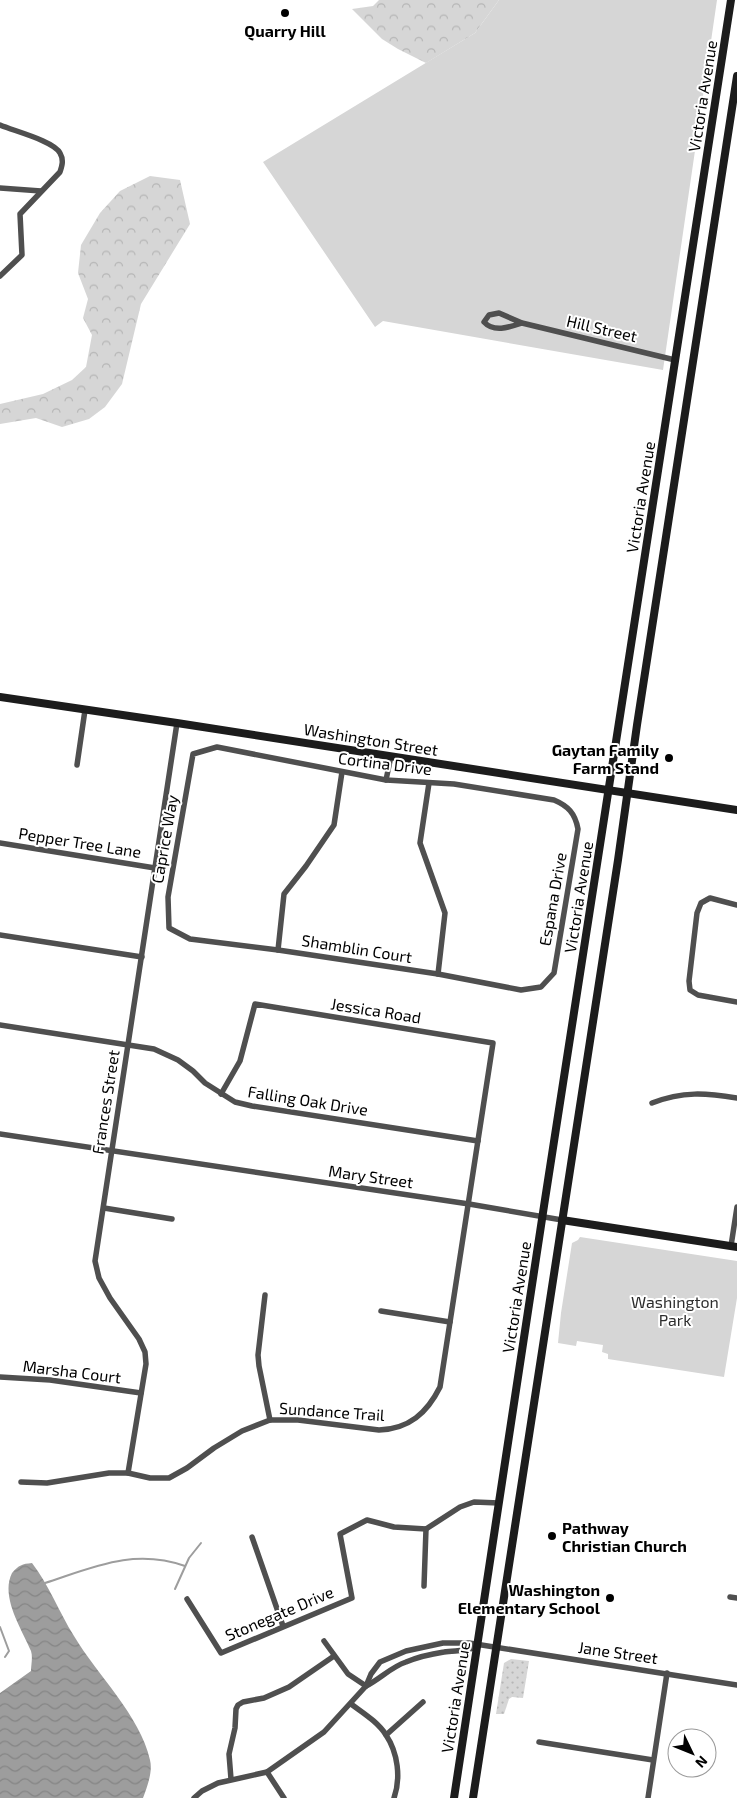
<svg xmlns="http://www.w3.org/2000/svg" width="737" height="1798" viewBox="0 0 737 1798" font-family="'Exo 2',sans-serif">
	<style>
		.green { fill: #d6d6d6 }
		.forest { fill: url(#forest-crowns) }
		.garden { fill: url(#garden-dots) }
		.water { fill: url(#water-waves) }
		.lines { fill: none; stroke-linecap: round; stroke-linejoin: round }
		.stream { stroke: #9d9d9d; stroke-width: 2 }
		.street { stroke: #4f4f4f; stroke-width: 5.5 }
		.secondary { stroke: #1c1c1c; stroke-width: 8 }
		.poi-dot { fill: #000; stroke: #fff; stroke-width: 2 }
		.labels { text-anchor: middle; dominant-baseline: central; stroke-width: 4; stroke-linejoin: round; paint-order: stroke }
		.poi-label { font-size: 16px; font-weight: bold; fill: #000; stroke: #fff; text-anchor: end }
		.street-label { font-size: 16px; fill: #000; stroke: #fff }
		.park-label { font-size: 16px; fill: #2d2d2d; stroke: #fff }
	</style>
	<defs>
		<pattern id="forest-crowns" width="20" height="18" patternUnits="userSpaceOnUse" patternTransform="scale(1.25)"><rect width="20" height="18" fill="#d6d6d6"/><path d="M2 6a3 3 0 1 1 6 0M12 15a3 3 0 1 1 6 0" fill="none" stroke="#b6b6b6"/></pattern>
		<pattern id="garden-dots" width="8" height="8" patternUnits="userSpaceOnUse" patternTransform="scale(1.25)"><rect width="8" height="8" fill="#d6d6d6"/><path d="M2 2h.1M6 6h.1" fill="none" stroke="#b6b6b6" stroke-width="1.8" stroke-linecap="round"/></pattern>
		<pattern id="water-waves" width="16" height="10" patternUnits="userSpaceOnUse" patternTransform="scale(1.25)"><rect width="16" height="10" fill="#9d9d9d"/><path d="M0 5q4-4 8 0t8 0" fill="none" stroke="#858585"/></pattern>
	</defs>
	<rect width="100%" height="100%" fill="#fff"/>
	<!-- green -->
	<g class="green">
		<polygon points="499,0 717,0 663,370 383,321 375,327 263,162 475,33"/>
		<polygon points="580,1237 737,1261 737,1298 724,1377 608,1359 608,1354 602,1352 603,1345 577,1341 576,1346 558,1343 561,1313 572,1243 578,1240"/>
	</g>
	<!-- forest -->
	<g class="forest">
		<polygon points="379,0 499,0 475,33 426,63 398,49 382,39 352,9 373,6"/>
		<polygon points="150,176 180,180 190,224 141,304 122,384 105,407 89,419 62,427 36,418 0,424 0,404 43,394 72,380 86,367 92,335 83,318 88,299 78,273 81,245 100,213 120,191"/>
	</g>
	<!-- garden -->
	<polygon class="garden" points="511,1659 529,1661 523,1698 512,1697 509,1699 504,1714 496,1714 504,1663"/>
	<!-- water -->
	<path class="water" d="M 32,1563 C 49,1585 59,1612 74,1636 C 97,1675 140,1715 150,1760 C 153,1772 147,1787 143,1798 L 0,1798 L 0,1693 L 31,1671 C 31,1665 33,1657 31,1651 C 22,1629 0,1597 12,1573 C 19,1565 22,1564 32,1563 Z"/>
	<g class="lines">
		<!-- stream -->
		<g class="stream">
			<path d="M 45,1583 C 94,1567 134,1548 185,1566"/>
			<polyline points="175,1589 189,1558 201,1543"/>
			<polyline points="0,1627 9,1651 5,1657"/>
		</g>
		<!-- street -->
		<g class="street">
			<path d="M 0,125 C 14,131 54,141 60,153 C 64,160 62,166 60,172 L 20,214 L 22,255 L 0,276"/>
			<polyline points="0,188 41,191"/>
			<path d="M 522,323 C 510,327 494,333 484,322 L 489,315 L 499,313 L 522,323 L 675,360"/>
			<path d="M 217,747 L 386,780 L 454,784 L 554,800 C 568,806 575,813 578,829 L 554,973 L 541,987 L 521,990 L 438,974 L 278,950 L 190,939 L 169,928 L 168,897 L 193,754 Z"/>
			<polyline points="77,765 85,710"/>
			<polyline points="386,780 391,756"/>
			<polyline points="429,783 420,843 445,913 438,974"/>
			<polyline points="0,843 155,868"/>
			<polyline points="737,905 710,898 701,903 697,913 689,981 690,990 698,995 737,1002"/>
			<polyline points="0,935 142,957"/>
			<polyline points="278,950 284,894 306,866 334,825 342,772"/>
			<polyline points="0,1025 154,1049 178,1060 193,1071 205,1083 235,1102 252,1106 478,1141"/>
			<path d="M 652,1103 C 683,1091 706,1093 737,1098"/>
			<polyline points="0,1134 469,1204 562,1220"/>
			<polyline points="104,1208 172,1219"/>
			<polyline points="731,1246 737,1207"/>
			<polyline points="265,1295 258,1355 259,1366 270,1420"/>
			<polyline points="381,1311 450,1322"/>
			<polyline points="0,1377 50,1380 141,1393"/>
			<polyline points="128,1473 146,1364 145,1352 139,1339 110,1298 99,1278 95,1261 177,723"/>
			<path d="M 21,1482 L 47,1483 L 109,1473 L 128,1473 L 150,1478 L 169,1478 L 187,1468 L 214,1448 L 242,1431 L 270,1420 L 298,1420 L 379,1430 C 409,1429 427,1413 440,1387 L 493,1043 L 255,1004 L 240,1061 L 221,1094"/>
			<polyline points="252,1537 283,1626"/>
			<polyline points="424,1586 426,1529"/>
			<polyline points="730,1597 737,1598"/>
			<polyline points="187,1599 221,1653 352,1598 340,1534 367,1520 394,1527 426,1529 460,1507 474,1502 499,1503"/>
			<polyline points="324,1641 348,1674 366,1686"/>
			<path d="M 366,1686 C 380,1679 391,1667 406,1662 C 418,1657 431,1654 444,1652 C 455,1650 467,1652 478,1646"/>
			<path d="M 351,1704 C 363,1713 378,1722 386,1735 C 398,1753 401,1778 394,1798"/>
			<polyline points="386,1735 423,1702"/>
			<polyline points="539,1742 653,1760"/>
			<polyline points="267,1772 284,1798"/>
			<polyline points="231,1779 229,1754 235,1728 236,1709 238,1705 243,1702 264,1698 289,1687 334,1656"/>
			<polyline points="194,1798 202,1791 218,1783 267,1772 324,1732 366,1686 371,1674 380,1662 406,1651 443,1643 469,1643 737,1685"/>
			<polyline points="648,1798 667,1673"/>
		</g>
		<!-- secondary -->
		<g class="secondary">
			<polyline points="0,697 177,723 737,810"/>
			<polyline points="562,1220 737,1247"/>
			<polyline points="454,1798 544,1206 731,0"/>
			<polyline points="473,1798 618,860 637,725 737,76"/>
		</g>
	</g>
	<!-- markers -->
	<g class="poi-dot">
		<circle cx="285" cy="13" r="5"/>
		<circle cx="669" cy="758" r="5"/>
		<circle cx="552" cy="1536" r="5"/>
		<circle cx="610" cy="1598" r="5"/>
	</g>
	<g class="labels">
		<!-- poi labels -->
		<g class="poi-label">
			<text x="285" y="30" text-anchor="middle">Quarry Hill</text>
			<text x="659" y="749">Gaytan Family<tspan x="659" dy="18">Farm Stand</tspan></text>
			<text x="562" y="1527" text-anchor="start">Pathway<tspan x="562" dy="18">Christian Church</tspan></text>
			<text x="600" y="1589">Washington<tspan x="600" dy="18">Elementary School</tspan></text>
		</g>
		<!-- street labels -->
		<g class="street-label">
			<text transform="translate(702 96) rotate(-81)">Victoria Avenue</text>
			<text transform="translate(602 328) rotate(13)">Hill Street</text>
			<text transform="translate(640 497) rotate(-81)">Victoria Avenue</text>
			<text transform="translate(371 739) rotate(9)">Washington Street</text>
			<text transform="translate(385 763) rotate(7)">Cortina Drive</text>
			<text transform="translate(164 839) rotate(-80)">Caprice Way</text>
			<text transform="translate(80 842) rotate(9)">Pepper Tree Lane</text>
			<text transform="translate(578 897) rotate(-81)">Victoria Avenue</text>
			<text transform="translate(552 899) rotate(-80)">Espana Drive</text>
			<text transform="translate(357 948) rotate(9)">Shamblin Court</text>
			<text transform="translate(376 1010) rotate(9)">Jessica Road</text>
			<text transform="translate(308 1100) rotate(9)">Falling Oak Drive</text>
			<text transform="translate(105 1102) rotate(-81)">Frances Street</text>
			<text transform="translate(371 1176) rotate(8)">Mary Street</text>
			<text transform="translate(516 1297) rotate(-81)">Victoria Avenue</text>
			<text transform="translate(72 1371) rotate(7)">Marsha Court</text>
			<text transform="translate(332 1411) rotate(4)">Sundance Trail</text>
			<text transform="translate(279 1613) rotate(-23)">Stonegate Drive</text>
			<text transform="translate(618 1652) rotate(8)">Jane Street</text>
			<text transform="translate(455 1697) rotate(-81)">Victoria Avenue</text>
		</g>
		<!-- park labels -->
		<g class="park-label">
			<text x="675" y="1301">Washington<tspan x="675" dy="18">Park</tspan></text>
		</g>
	</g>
	<!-- north arrow -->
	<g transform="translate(692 1753) rotate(133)"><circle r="24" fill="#ffffff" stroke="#999999"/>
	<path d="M0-4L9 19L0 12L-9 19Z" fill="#000000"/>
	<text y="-8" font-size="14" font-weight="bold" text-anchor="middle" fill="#000000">N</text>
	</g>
</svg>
